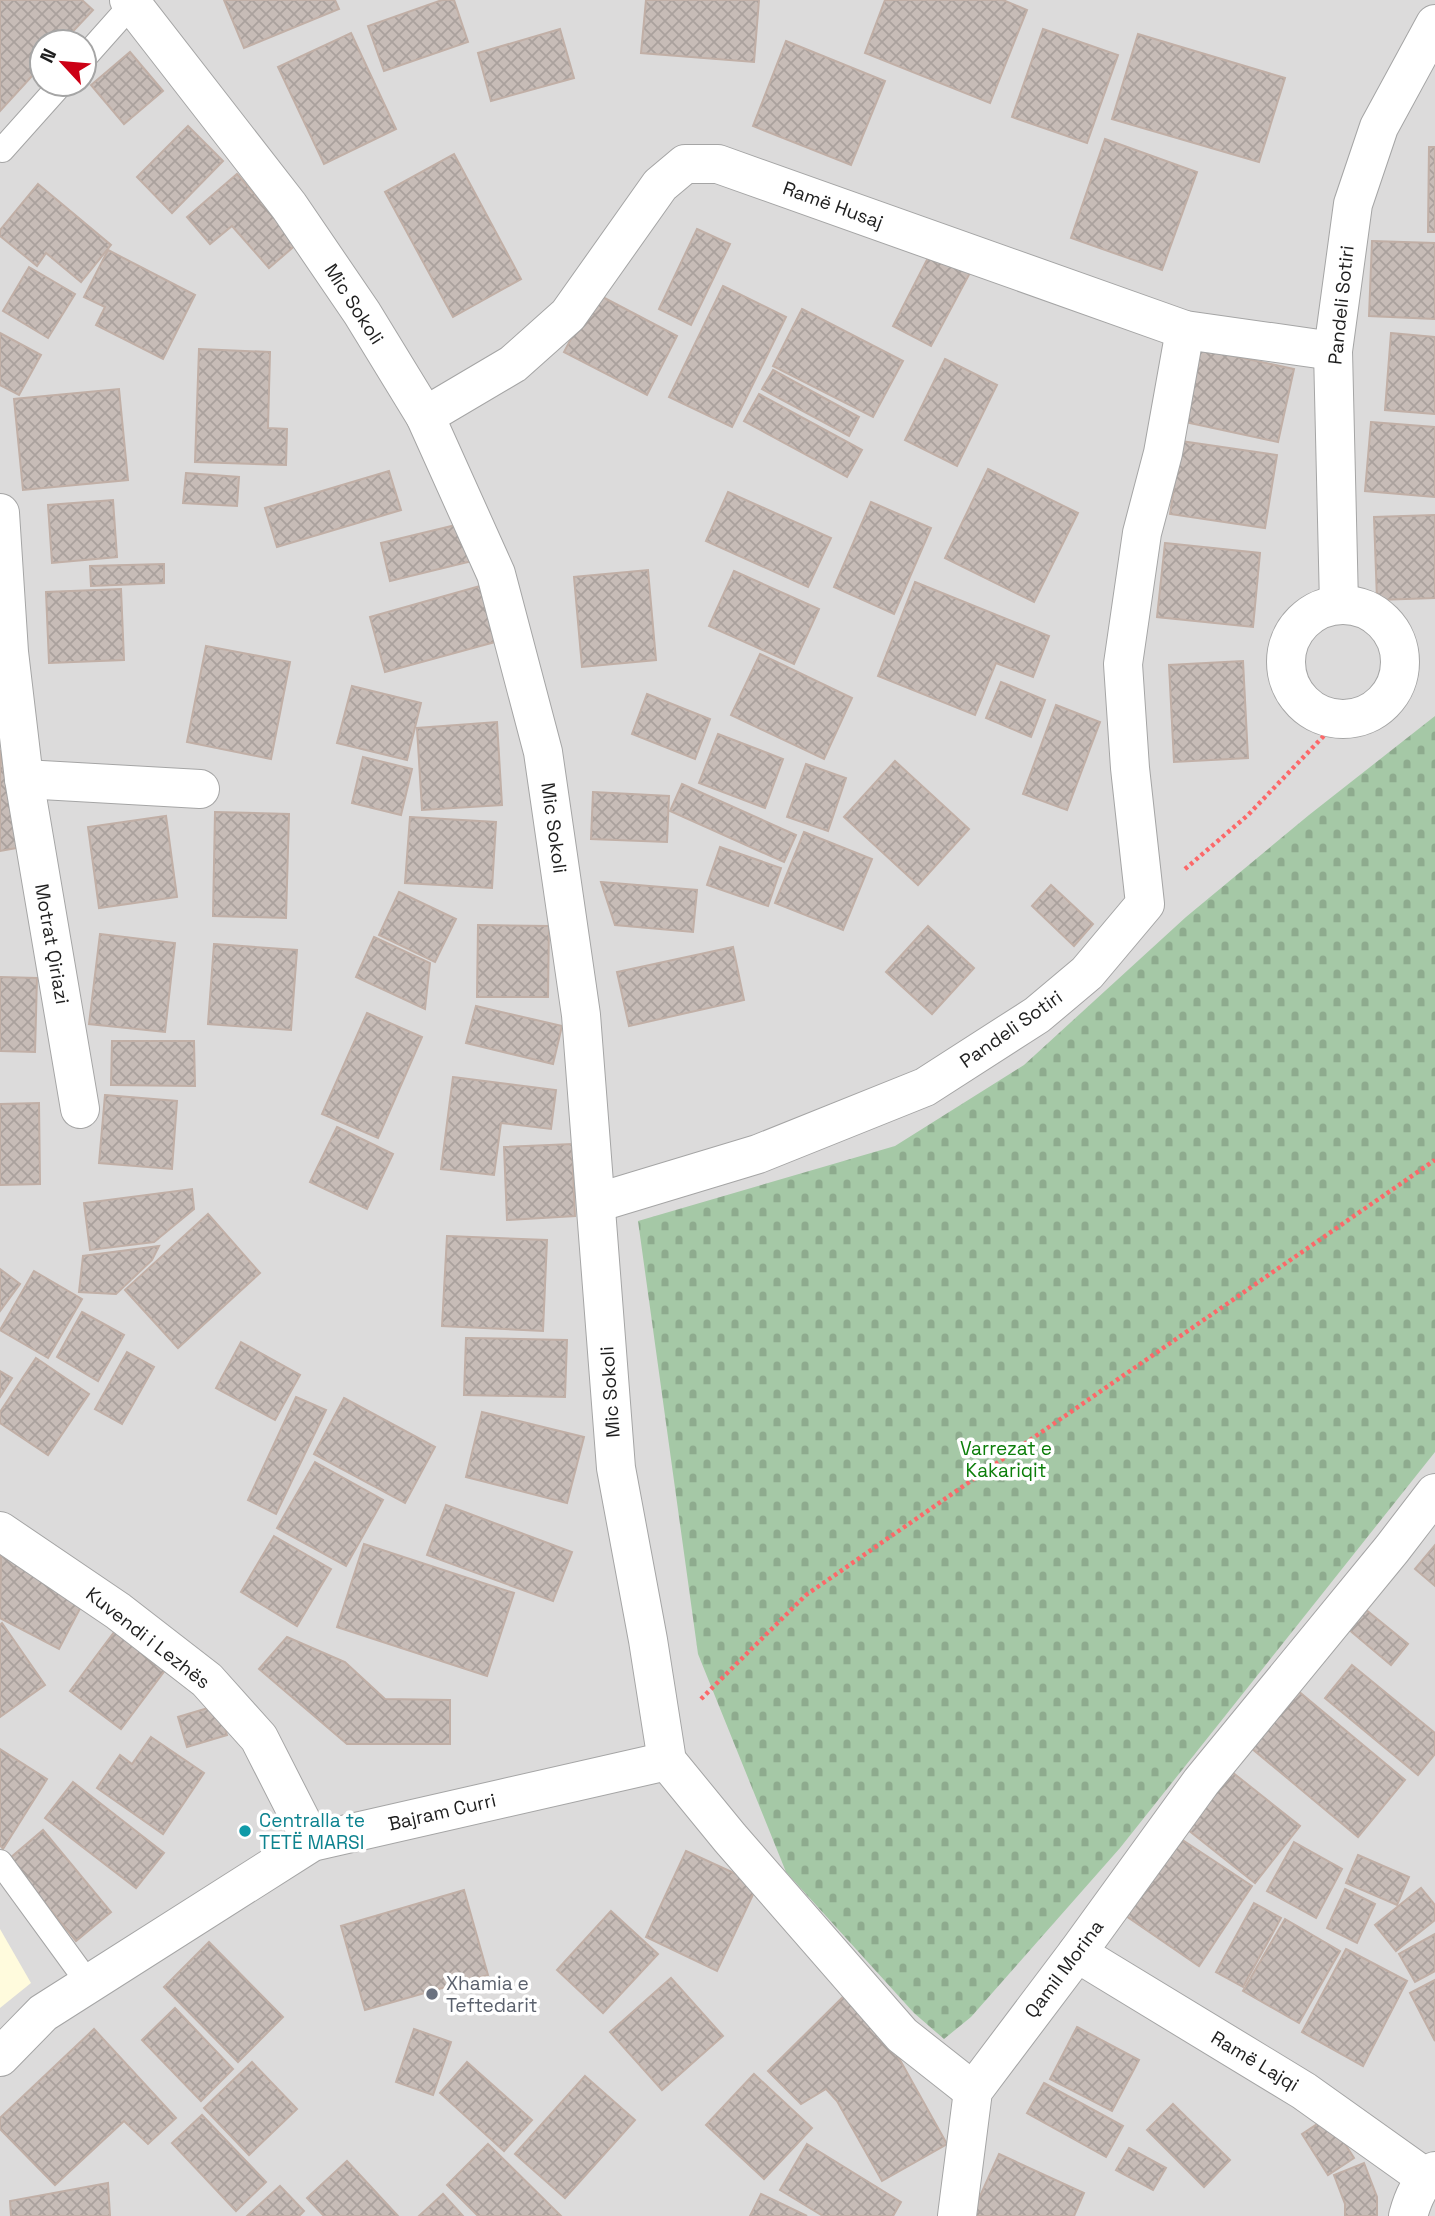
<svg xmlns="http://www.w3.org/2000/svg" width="1435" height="2216" viewBox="0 0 1435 2216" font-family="'Space Grotesk',sans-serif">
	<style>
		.residential { fill: #dcdbdb; fill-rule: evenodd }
		.education { fill: #fffbdd }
		.cemetery { fill: url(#cemetery-stones) }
		.building { fill: url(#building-cross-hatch); stroke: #c1afa6; stroke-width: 2 }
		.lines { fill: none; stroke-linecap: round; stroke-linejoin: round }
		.lane-casing { stroke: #a5a5a5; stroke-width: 26 }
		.street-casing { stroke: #a5a5a5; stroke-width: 40 }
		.path { stroke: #fc6869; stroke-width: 4.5; stroke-dasharray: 3.5 3.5; stroke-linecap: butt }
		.lane { stroke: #fff; stroke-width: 24 }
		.street { stroke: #fff; stroke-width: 38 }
		.culture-dot { fill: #0f9aa8; stroke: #fff; stroke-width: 2.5 }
		.worship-dot { fill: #6b7280; stroke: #fff; stroke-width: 2.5 }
		.labels { text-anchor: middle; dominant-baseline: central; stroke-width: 7; stroke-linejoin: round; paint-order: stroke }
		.street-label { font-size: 19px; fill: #1e1e1e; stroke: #fff }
		.park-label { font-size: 19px; fill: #0c7e0a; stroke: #fff }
		.culture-label { font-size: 19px; fill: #0d838f; stroke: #fff; text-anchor: start }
		.worship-label { font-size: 19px; fill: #5b616d; stroke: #fff; text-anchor: start }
	</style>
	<defs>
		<pattern id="cemetery-stones" width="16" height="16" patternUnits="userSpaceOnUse" patternTransform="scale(1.75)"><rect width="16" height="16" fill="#a5c8a6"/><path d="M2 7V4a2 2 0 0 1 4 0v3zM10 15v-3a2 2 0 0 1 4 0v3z" fill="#8eab8e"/></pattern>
		<pattern id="building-cross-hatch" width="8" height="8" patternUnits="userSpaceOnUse" patternTransform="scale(1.75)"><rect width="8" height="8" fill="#c7bcb7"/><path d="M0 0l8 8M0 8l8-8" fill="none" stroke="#aaa19d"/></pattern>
	</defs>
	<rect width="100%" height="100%" fill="#efeae4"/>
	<!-- residential -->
	<path class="residential" d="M 0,0 L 1435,0 L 1435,2216 L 0,2216 ZM 42,42 L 84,42 L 84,84 L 42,84 Z"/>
	<!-- education -->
	<polygon class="education" points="0,1929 31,1983 0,2008"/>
	<!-- cemetery -->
	<polygon class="cemetery" points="1435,716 1435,1452 1120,1848 971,2017 944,2039 914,2013 786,1872 698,1654 638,1221 895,1146 1024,1065 1186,917 1309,815"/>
	<!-- building -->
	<g class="building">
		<polygon points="0,0 82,0 93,10 63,42 42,42 42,65 0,111"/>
		<polygon points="224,0 335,0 339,9 244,48"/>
		<polygon points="442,0 454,0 468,42 384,71 368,26"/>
		<polygon points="646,0 759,0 754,62 641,53"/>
		<polygon points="885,0 1003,0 1027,10 990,103 865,53"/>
		<polygon points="560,29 574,78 491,101 478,53"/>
		<polygon points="1043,29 1118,55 1087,143 1012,117"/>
		<polygon points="351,33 396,129 324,164 278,67"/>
		<polygon points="1138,34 1285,78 1259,162 1112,119"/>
		<polygon points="786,41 885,81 851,165 753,126"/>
		<polygon points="130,52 163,91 124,124 91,85"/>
		<polygon points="188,126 223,161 172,213 137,177"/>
		<polygon points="1105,139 1197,172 1162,270 1071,238"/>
		<polygon points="1429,147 1435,147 1435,232 1428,232"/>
		<polygon points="454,154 521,279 453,317 385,192"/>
		<polygon points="237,174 298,243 269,268 232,226 210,244 187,217"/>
		<polygon points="38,184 111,245 81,282 46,253 37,266 0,236 0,230"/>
		<polygon points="697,229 730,244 691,325 659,309"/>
		<polygon points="1372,241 1435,243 1435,319 1369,316"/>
		<polygon points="108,250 195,295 163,359 96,325 105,307 84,297"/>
		<polygon points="932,250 971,271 931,346 893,326"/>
		<polygon points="29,267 75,294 48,338 3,311"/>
		<polygon points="723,286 786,317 732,427 669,397"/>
		<polygon points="595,293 677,336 647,395 564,352"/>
		<polygon points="802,309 903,361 873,417 773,366"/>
		<polygon points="0,333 41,355 19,395 0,385"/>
		<polygon points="1391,333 1435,337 1435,414 1385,410"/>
		<polygon points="199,349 270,352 268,428 287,429 286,465 195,462"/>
		<polygon points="1200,349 1294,369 1278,442 1185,422"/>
		<polygon points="945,359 997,385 957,466 905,440"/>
		<polygon points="773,370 859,417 849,436 762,389"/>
		<polygon points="119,389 128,480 23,490 14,399"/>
		<polygon points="759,394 862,450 847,477 744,421"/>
		<polygon points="1371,422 1435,427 1435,497 1365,491"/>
		<polygon points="1181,441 1277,455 1265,528 1170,514"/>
		<polygon points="988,469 1078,513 1034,602 945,558"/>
		<polygon points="389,471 401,510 277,547 265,508"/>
		<polygon points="186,473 239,477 237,506 183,503"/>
		<polygon points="728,492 831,538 808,587 706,541"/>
		<polygon points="113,500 117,557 52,563 48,505"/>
		<polygon points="871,502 931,528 894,614 834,587"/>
		<polygon points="1435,515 1435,598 1377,600 1374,517"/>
		<polygon points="464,523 472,561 390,581 381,543"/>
		<polygon points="1165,543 1260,553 1253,627 1157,617"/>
		<polygon points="164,564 164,583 91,586 90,566"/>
		<polygon points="648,570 656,660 582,667 574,577"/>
		<polygon points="734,571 819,609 794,664 709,626"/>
		<polygon points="915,582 1049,636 1033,677 996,663 975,715 878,676"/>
		<polygon points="480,586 495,642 385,672 370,617"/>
		<polygon points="121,589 124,660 49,663 46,592"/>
		<polygon points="206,646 290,662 271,759 187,742"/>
		<polygon points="760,654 852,698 824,759 731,715"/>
		<polygon points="1243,661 1248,758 1174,762 1169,665"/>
		<polygon points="1001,682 1045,700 1031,737 986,718"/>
		<polygon points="352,686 421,703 407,760 337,743"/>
		<polygon points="647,694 710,719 695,759 632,734"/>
		<polygon points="1056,705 1100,722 1067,810 1023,794"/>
		<polygon points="497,722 502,805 422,810 417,728"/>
		<polygon points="718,734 783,759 765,808 699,783"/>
		<polygon points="0,750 17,848 0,851"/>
		<polygon points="363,757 412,769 401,815 352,803"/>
		<polygon points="895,761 969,829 918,885 844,817"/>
		<polygon points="806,764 846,778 828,831 787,817"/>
		<polygon points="682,784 796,835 784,862 670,811"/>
		<polygon points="593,792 669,796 667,842 591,839"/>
		<polygon points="215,812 289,814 286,918 213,916"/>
		<polygon points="166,816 177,897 99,908 88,827"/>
		<polygon points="410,817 496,822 492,888 405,883"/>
		<polygon points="804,832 872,859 843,930 775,903"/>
		<polygon points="720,847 781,868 768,906 707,885"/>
		<polygon points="601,882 697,890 693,932 615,925"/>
		<polygon points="1051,885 1093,924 1074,946 1032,906"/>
		<polygon points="399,892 456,919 435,962 379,935"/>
		<polygon points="478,925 549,926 548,997 477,997"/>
		<polygon points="928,926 974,968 932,1014 886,972"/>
		<polygon points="100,934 175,943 165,1032 89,1024"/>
		<polygon points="374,937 430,963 425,1009 356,977"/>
		<polygon points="214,944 297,950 291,1030 208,1024"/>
		<polygon points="733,947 744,1000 629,1026 617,972"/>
		<polygon points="0,977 37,978 35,1052 0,1051"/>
		<polygon points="476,1006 562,1026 553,1064 466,1043"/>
		<polygon points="367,1013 422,1037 378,1138 322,1114"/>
		<polygon points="112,1041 194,1041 195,1086 111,1085"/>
		<polygon points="453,1077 556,1090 551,1129 501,1123 494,1175 441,1169"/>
		<polygon points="105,1095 177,1101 172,1169 99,1163"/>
		<polygon points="39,1103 40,1184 0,1185 0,1104"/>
		<polygon points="337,1127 393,1154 367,1209 310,1182"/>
		<polygon points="572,1144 575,1216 507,1220 504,1147"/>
		<polygon points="192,1189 194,1209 154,1242 90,1250 84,1203"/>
		<polygon points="208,1214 260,1273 178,1348 125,1290"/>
		<polygon points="447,1236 547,1240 543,1331 442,1326"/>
		<polygon points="159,1246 152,1260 116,1294 79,1292 83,1256"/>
		<polygon points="0,1269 20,1284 0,1311"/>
		<polygon points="34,1271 82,1299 48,1358 0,1330"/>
		<polygon points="82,1312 124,1335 98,1381 57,1357"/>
		<polygon points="466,1338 567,1340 565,1397 464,1395"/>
		<polygon points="241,1342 300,1375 275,1420 216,1388"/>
		<polygon points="127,1352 154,1367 122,1424 95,1409"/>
		<polygon points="36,1358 89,1394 48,1455 0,1423 0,1412"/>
		<polygon points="0,1371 12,1378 0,1397"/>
		<polygon points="296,1397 326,1410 276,1514 248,1500"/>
		<polygon points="344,1398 435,1447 405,1503 314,1454"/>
		<polygon points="482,1412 584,1437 567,1503 466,1477"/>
		<polygon points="315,1462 383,1500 346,1566 277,1528"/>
		<polygon points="446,1505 572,1552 553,1601 427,1555"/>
		<polygon points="274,1536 331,1569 297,1626 241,1592"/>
		<polygon points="364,1544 514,1593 487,1676 337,1627"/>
		<polygon points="1435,1545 1435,1586 1415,1569"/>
		<polygon points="1,1555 85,1599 59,1649 0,1618"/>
		<polygon points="1365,1609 1408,1644 1391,1665 1348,1629"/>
		<polygon points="2,1623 45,1685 0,1717 0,1625"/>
		<polygon points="118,1627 169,1665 121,1729 70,1691"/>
		<polygon points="287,1637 345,1662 385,1699 450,1700 450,1744 347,1744 259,1669"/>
		<polygon points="1352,1665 1435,1733 1435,1754 1418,1775 1325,1698"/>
		<polygon points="1297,1690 1405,1780 1358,1837 1250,1747"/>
		<polygon points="218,1705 227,1735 187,1747 178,1717"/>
		<polygon points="151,1737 204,1773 163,1834 97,1788 120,1755 132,1764"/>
		<polygon points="0,1749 47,1779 3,1849 0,1845"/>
		<polygon points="1232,1772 1300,1826 1255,1883 1187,1829"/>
		<polygon points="73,1782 164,1853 136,1888 45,1818"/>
		<polygon points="43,1830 111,1912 76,1941 9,1859"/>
		<polygon points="1178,1837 1252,1886 1199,1966 1126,1916"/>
		<polygon points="1294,1842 1342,1869 1316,1918 1267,1891"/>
		<polygon points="686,1851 758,1884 717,1971 646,1937"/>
		<polygon points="1358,1855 1409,1877 1397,1905 1346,1883"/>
		<polygon points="1421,1888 1435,1905 1435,1920 1396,1951 1375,1925"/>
		<polygon points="1345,1889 1375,1904 1357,1943 1327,1928"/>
		<polygon points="464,1890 488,1975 365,2010 341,1926"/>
		<polygon points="1254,1903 1281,1918 1243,1987 1216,1972"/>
		<polygon points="611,1911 658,1954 603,2013 557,1970"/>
		<polygon points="1285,1919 1340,1951 1299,2023 1243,1991"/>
		<polygon points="1435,1934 1435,1971 1415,1982 1399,1954"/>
		<polygon points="209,1942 283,2017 238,2062 164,1987"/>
		<polygon points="1346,1949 1407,1981 1363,2066 1302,2032"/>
		<polygon points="671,1978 723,2036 662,2090 610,2032"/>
		<polygon points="1435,1980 1435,2041 1410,1993"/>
		<polygon points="848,1992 881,2026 947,2144 882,2181 837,2101 826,2089 801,2104 768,2071"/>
		<polygon points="175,2008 233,2069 201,2101 142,2040"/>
		<polygon points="1077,2027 1139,2060 1112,2111 1050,2079"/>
		<polygon points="94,2029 176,2118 148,2144 124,2121 55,2185 0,2129 0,2118"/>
		<polygon points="414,2029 451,2042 433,2095 396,2082"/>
		<polygon points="252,2062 297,2109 249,2155 204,2108"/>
		<polygon points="467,2062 532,2120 504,2151 440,2093"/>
		<polygon points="754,2074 812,2128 764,2179 706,2125"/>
		<polygon points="585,2076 635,2120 565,2198 515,2154"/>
		<polygon points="1044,2083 1123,2126 1106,2157 1027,2113"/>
		<polygon points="1173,2104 1230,2160 1204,2187 1147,2130"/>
		<polygon points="202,2115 266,2182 236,2211 172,2143"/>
		<polygon points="1328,2117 1354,2158 1328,2175 1302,2134"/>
		<polygon points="488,2144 561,2216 478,2216 447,2185"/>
		<polygon points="807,2144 901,2202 893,2216 823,2216 780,2190"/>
		<polygon points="1129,2148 1166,2168 1153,2190 1116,2170"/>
		<polygon points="999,2154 1084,2193 1074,2216 971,2216"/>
		<polygon points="347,2161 398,2216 324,2216 307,2198"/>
		<polygon points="1364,2163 1377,2197 1377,2216 1345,2216 1345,2204 1334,2175"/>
		<polygon points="108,2183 110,2216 11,2216 10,2201"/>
		<polygon points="280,2186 304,2211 299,2216 247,2216"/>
		<polygon points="443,2194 463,2216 419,2216"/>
		<polygon points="761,2194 807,2216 750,2216"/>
	</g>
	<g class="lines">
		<!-- lane casing -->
		<g class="lane-casing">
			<g id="lane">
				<polyline points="84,58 132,4"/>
				<polyline points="0,148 2,150 61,84"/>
				<polyline points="0,1862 89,1984"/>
			</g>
		</g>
		<!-- street casing -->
		<g class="street-casing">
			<g id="street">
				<polyline points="129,0 289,206 362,313 425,416 496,574 543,752 581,1015 616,1468 648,1640 667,1761 730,1838 902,2035 973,2091"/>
				<polyline points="425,416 513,364 568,315 660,185 685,164 718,164 1185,330 1333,351"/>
				<polyline points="0,513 9,652 24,779 80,1109"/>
				<polyline points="1339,604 1333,351 1353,204 1379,127 1435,24"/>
				<circle cx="1343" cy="662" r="57"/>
				<polyline points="24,779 200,789"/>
				<polyline points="596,1203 758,1154 925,1087 1037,1015 1087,973 1145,904 1130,768 1123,664 1142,533 1163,453 1185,330"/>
				<polyline points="0,1531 118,1611 207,1680 259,1738 312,1842"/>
				<polyline points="1077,1953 1304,2091 1426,2178"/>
				<polyline points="0,2057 43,2013 312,1842 667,1761"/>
				<polyline points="957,2216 973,2091 1077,1953 1201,1782 1392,1549 1435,1493"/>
				<path d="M 1408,2216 C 1413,2198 1419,2183 1435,2171"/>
			</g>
		</g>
		<!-- path -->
		<g class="path">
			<polyline points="1185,869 1248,815 1339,720"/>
			<polyline points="701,1699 806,1595 1435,1160"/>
		</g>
		<!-- lane -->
		<use href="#lane" class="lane"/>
		<!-- street -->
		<use href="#street" class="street"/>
	</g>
	<!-- markers -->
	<circle class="culture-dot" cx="245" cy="1831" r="7"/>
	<circle class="worship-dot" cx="432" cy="1994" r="7"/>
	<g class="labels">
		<!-- street labels -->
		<g class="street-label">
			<text transform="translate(833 205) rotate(20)">Ramë Husaj</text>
			<text transform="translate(354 304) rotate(57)">Mic Sokoli</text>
			<text transform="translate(1341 305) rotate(-84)">Pandeli Sotiri</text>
			<text transform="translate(554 828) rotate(82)">Mic Sokoli</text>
			<text transform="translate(52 944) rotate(80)">Motrat Qiriazi</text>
			<text transform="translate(1011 1029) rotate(-35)">Pandeli Sotiri</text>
			<text transform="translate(610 1392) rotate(-94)">Mic Sokoli</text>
			<text transform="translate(148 1638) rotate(38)">Kuvendi i Lezhës</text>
			<text transform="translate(442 1812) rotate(-13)">Bajram Curri</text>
			<text transform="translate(1064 1969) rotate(-53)">Qamil Morina</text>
			<text transform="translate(1255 2061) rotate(31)">Ramë Lajqi</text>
		</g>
		<!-- park labels -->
		<g class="park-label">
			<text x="1006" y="1448">Varrezat e<tspan x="1006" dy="22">Kakariqit</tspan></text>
		</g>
		<!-- culture labels -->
		<g class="culture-label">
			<text x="259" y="1820">Centralla te<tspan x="259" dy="22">TETË MARSI</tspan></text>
		</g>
		<!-- worship labels -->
		<g class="worship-label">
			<text x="446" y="1983">Xhamia e<tspan x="446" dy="22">Teftedarit</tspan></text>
		</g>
	</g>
	<!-- north arrow -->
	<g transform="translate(63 63) rotate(296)"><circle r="33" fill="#ffffff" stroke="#a5a5a5" stroke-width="2"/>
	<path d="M0-5L12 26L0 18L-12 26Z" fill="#cc0015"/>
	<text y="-10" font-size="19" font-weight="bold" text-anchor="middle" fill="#1e1e1e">N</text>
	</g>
</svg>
